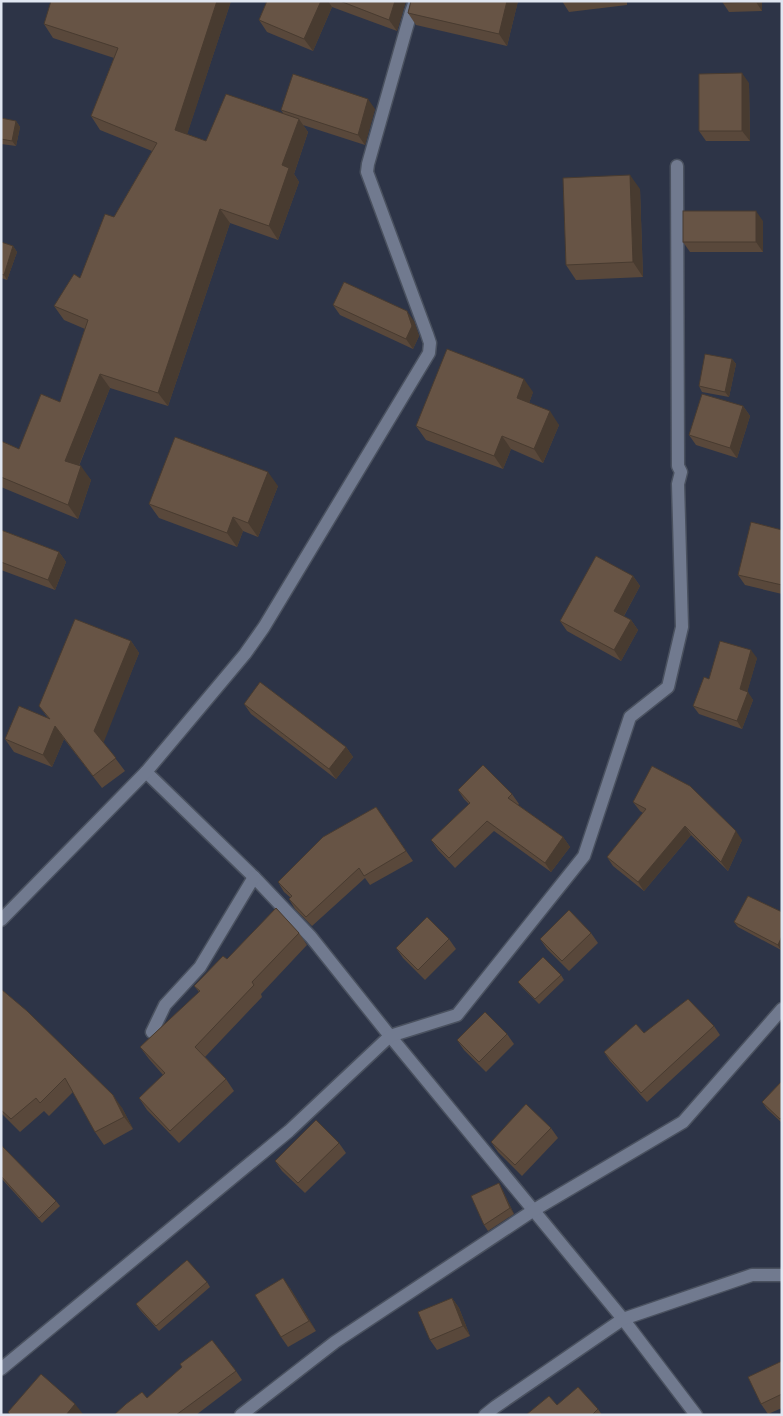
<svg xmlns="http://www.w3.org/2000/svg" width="783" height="1416" viewBox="0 0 783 1416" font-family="'Exo 2',sans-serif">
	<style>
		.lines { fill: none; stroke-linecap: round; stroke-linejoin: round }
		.minor-casing { stroke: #4a515f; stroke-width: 15 }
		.minor { stroke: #717a8f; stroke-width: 12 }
		.wall { fill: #59483b }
		.shaded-wall { fill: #483b30 }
		.building { fill: #675445; stroke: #483b30 }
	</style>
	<rect width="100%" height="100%" fill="#2d3447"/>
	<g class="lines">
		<!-- minor casing -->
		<g class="minor-casing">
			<g id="minor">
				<polyline points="146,772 254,877 311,937 390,1036 623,1319 696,1415"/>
				<polyline points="1,920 146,772 245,654 264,627 429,353 430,343 427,334 367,172 368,164 411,12 415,1"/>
				<polyline points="152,1032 165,1005 200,967 254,877"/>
				<polyline points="1,1369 289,1131 390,1036 457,1015 584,856 630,717 668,687 682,627 678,484 681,472 678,466 677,166"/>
				<polyline points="241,1415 335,1342 534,1210 683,1122 782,1009"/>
				<polyline points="485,1415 495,1407 623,1319 752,1275 782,1275"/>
			</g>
		</g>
		<!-- minor -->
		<use href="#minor" class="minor"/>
	</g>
	<!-- wall -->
	<g class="wall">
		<polygon points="231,1 187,134 206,141 283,113 281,110 375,109 365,145 303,125 308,132 294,174 299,182 278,240 230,223 168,406 110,388 79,466 91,480 78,519 1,487 1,441 19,449 60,402 85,329 64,320 54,306 80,278 114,217 152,151 100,130 91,116 114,58 53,38 44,24"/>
		<polygon points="267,1 406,1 397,31 332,7 313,51 267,32 259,20"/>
		<polygon points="411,1 518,1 507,46 416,25 408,13"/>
		<polygon points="562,1 627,1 627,5 569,12"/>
		<polygon points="762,1 762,11 729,12 723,3"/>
		<polygon points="749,83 750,141 706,141 699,131"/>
		<polygon points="1,118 16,121 20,127 16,146 1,144"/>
		<polygon points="640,189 643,277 576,280 566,265"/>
		<polygon points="763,221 763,252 690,252 683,242"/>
		<polygon points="1,242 13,246 17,252 7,280 1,278"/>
		<polygon points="333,305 414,321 419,336 413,349 340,315"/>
		<polygon points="732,359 736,364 729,397 702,392 699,386"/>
		<polygon points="533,392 529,403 559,425 543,463 511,449 503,469 426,440 416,426"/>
		<polygon points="743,406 750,416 737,458 696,445 689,435"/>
		<polygon points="278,486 258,537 243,531 237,547 159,518 149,504"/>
		<polygon points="1,530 59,552 66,562 55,590 1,570"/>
		<polygon points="782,530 782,594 745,585 738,575"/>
		<polygon points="633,576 640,586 624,616 631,620 638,630 621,661 567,631 560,621"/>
		<polygon points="131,641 139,653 103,742 125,771 102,788 64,739 52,767 14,752 5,739 48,718 39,706"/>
		<polygon points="757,658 747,692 753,700 742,729 699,714 693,706 709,679"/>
		<polygon points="244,704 346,747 353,757 336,779 251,714"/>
		<polygon points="458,790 512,794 519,804 518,805 563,837 570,847 551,872 494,831 455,868 438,850 431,840 469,804 464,799"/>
		<polygon points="633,802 742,840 728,871 691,835 644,891 613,866 607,857 643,813 640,811"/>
		<polygon points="376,807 413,861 370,885 365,878 312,926 295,909 289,899 291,898 284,892 278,882"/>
		<polygon points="748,896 781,950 738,927 734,922"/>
		<polygon points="299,933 307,945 261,994 262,997 205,1057 226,1079 234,1091 179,1143 147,1110 139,1098 163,1075 149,1059 140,1047 199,992 194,986 227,959"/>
		<polygon points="591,933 598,943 569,971 547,949 540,939"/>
		<polygon points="449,939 456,949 425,980 403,958 396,948"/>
		<polygon points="561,975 564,980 539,1004 522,987 518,982"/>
		<polygon points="1,989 122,1108 133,1129 104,1145 95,1132 73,1092 49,1116 44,1111 20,1132 1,1113"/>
		<polygon points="714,1026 720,1035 647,1102 610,1061 604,1052 644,1033"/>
		<polygon points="507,1034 514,1044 486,1072 464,1050 457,1040"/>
		<polygon points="782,1081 782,1123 767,1109 762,1102"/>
		<polygon points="551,1128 558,1138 522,1176 498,1152 491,1142"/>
		<polygon points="339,1143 346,1153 305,1193 282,1171 275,1161"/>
		<polygon points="1,1147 56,1201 60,1206 42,1223 1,1178"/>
		<polygon points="499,1183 502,1189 514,1214 488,1231 484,1225"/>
		<polygon points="207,1282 210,1287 159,1331 140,1310 136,1304"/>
		<polygon points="290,1288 316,1331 288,1347 281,1337"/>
		<polygon points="452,1298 459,1308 470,1336 437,1350 430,1340"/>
		<polygon points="782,1361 782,1408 768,1414 761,1404"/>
		<polygon points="236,1371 242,1380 196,1415 114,1415 147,1398"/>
		<polygon points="557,1405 598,1409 602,1415 526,1415"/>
	</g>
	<!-- shaded-wall -->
	<g class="shaded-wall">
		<polygon points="217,1 231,1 184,144 175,130"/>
		<polygon points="321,1 328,1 332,7 313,51 304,39"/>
		<polygon points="395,1 406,1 397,31 389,20"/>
		<polygon points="507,1 518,1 507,46 499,34"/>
		<polygon points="756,1 762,1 762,11 756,2"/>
		<polygon points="742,73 749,83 750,141 742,131"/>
		<polygon points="368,99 375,109 365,145 358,135"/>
		<polygon points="299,119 308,132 294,174 299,182 278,240 269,226 282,165"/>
		<polygon points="16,121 20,127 16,146 12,141"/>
		<polygon points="630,175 640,189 643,277 633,262"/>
		<polygon points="220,209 230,223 168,406 158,393"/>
		<polygon points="756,211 763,221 763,252 756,242"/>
		<polygon points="13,246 17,252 7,280 4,275"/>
		<polygon points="407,311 414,321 419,336 413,349 406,339"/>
		<polygon points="732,359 736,364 729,397 725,392"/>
		<polygon points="100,374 110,388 75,475 65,461"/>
		<polygon points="524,379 533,392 526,412 517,398"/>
		<polygon points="743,406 750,416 737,458 730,448"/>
		<polygon points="550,411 559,425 543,463 534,449"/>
		<polygon points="502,436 511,449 503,469 494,456"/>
		<polygon points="81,466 91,480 78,519 68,505"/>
		<polygon points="268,472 278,486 258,537 248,523"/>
		<polygon points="233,517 243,531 237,547 227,533"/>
		<polygon points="59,552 66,562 55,590 48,580"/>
		<polygon points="633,576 640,586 621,621 614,611"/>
		<polygon points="631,620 638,630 621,661 614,650"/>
		<polygon points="131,641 139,653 103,744 94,731"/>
		<polygon points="751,650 757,658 747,693 748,692 753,700 742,729 737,721 740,689"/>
		<polygon points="55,726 64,739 52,767 43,755"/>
		<polygon points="346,747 353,757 336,779 329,769"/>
		<polygon points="685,826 691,835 644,891 638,882"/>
		<polygon points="736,831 742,840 728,871 721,862"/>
		<polygon points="563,837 570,847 551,872 545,863"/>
		<polygon points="782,936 782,949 781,950 778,945"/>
		<polygon points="113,1095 122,1108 133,1129 124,1117"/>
		<polygon points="499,1183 502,1189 514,1214 510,1208"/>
		<polygon points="283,1278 290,1288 316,1331 309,1321"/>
		<polygon points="452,1298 459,1308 470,1336 463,1326"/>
		<polygon points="75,1404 83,1414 82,1415 66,1415"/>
	</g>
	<!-- building -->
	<g class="building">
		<polygon points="51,1 217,1 175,130 206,141 226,94 299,119 282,165 289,168 269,226 220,209 158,393 100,374 65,461 81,466 68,505 1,477 1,441 19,449 41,394 60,402 88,320 54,306 74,274 80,278 105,214 114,217 157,143 91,116 118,48 44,24"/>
		<polygon points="267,1 321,1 304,39 259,20"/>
		<polygon points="340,1 395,1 389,20"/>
		<polygon points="411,1 507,1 499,34 408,13"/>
		<polygon points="723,1 756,1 756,2 723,3"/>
		<polygon points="742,73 742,131 699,131 699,74"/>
		<polygon points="293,74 368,99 358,135 281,110"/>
		<polygon points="1,118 16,121 12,141 1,139"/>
		<polygon points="630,175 633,262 566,265 563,178"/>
		<rect x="683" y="211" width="73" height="31"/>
		<polygon points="1,242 13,246 4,275 1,274"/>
		<polygon points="344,282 407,311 412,326 406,339 333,305"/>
		<polygon points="447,349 524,379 517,398 550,411 534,449 502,436 494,456 416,426"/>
		<polygon points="705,354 732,359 725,392 699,386"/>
		<polygon points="702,394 743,406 730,448 689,435"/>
		<polygon points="175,437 268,472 248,523 233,517 227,533 149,504"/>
		<polygon points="751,522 782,530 782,585 738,575"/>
		<polygon points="1,530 59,552 48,580 1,562"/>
		<polygon points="596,556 633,576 614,611 631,620 614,650 560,621"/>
		<polygon points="75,619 131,641 94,731 116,758 93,776 55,726 43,755 5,739 19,706 50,719 39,706"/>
		<polygon points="720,641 751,650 740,689 748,692 737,721 693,706 704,677 709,679"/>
		<polygon points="260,682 346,747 329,769 244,704"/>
		<polygon points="483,765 512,794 508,798 563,837 545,863 487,821 449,858 431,840 470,803 458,790"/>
		<polygon points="652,766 690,786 736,831 721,862 685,826 638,882 607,857 646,809 633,802"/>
		<polygon points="376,807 406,851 364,876 359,868 306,917 289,899 292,896 278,882 323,837"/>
		<polygon points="748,896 782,912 782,936 778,945 734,922"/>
		<polygon points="276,908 299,933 252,982 254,985 195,1047 226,1079 170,1131 139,1098 165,1073 140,1047 200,991 194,986 223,956 227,959"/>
		<polygon points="569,910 591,933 562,961 540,939"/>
		<polygon points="427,917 449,939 418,970 396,948"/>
		<polygon points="543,957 561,975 535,999 518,982"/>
		<polygon points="1,989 27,1011 113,1095 124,1117 95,1132 65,1078 40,1103 36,1098 11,1119 1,1110"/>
		<polygon points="688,999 714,1026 641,1093 604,1052 636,1024 644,1033"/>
		<polygon points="485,1012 507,1034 479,1062 457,1040"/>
		<polygon points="782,1081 782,1117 780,1119 762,1102"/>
		<polygon points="526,1104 551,1128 515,1165 491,1142"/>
		<polygon points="316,1120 339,1143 298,1183 275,1161"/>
		<polygon points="2,1146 56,1201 39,1218 1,1176"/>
		<polygon points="499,1183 510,1208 484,1225 471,1196"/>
		<polygon points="187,1260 207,1282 156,1326 136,1304"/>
		<polygon points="283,1278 309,1321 281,1337 255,1295"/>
		<polygon points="452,1298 463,1326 430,1340 418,1312"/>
		<polygon points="212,1340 236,1371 176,1415 114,1415 126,1404 142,1392 147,1398 182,1367 180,1364"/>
		<polygon points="782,1361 782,1394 761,1404 748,1377"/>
		<polygon points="41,1374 75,1404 66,1415 11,1415 8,1412"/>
		<polygon points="578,1387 598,1409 592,1415 526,1415 549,1396 557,1405"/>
	</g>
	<!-- border -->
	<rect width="783" height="1416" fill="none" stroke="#e0e6f1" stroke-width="5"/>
</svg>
